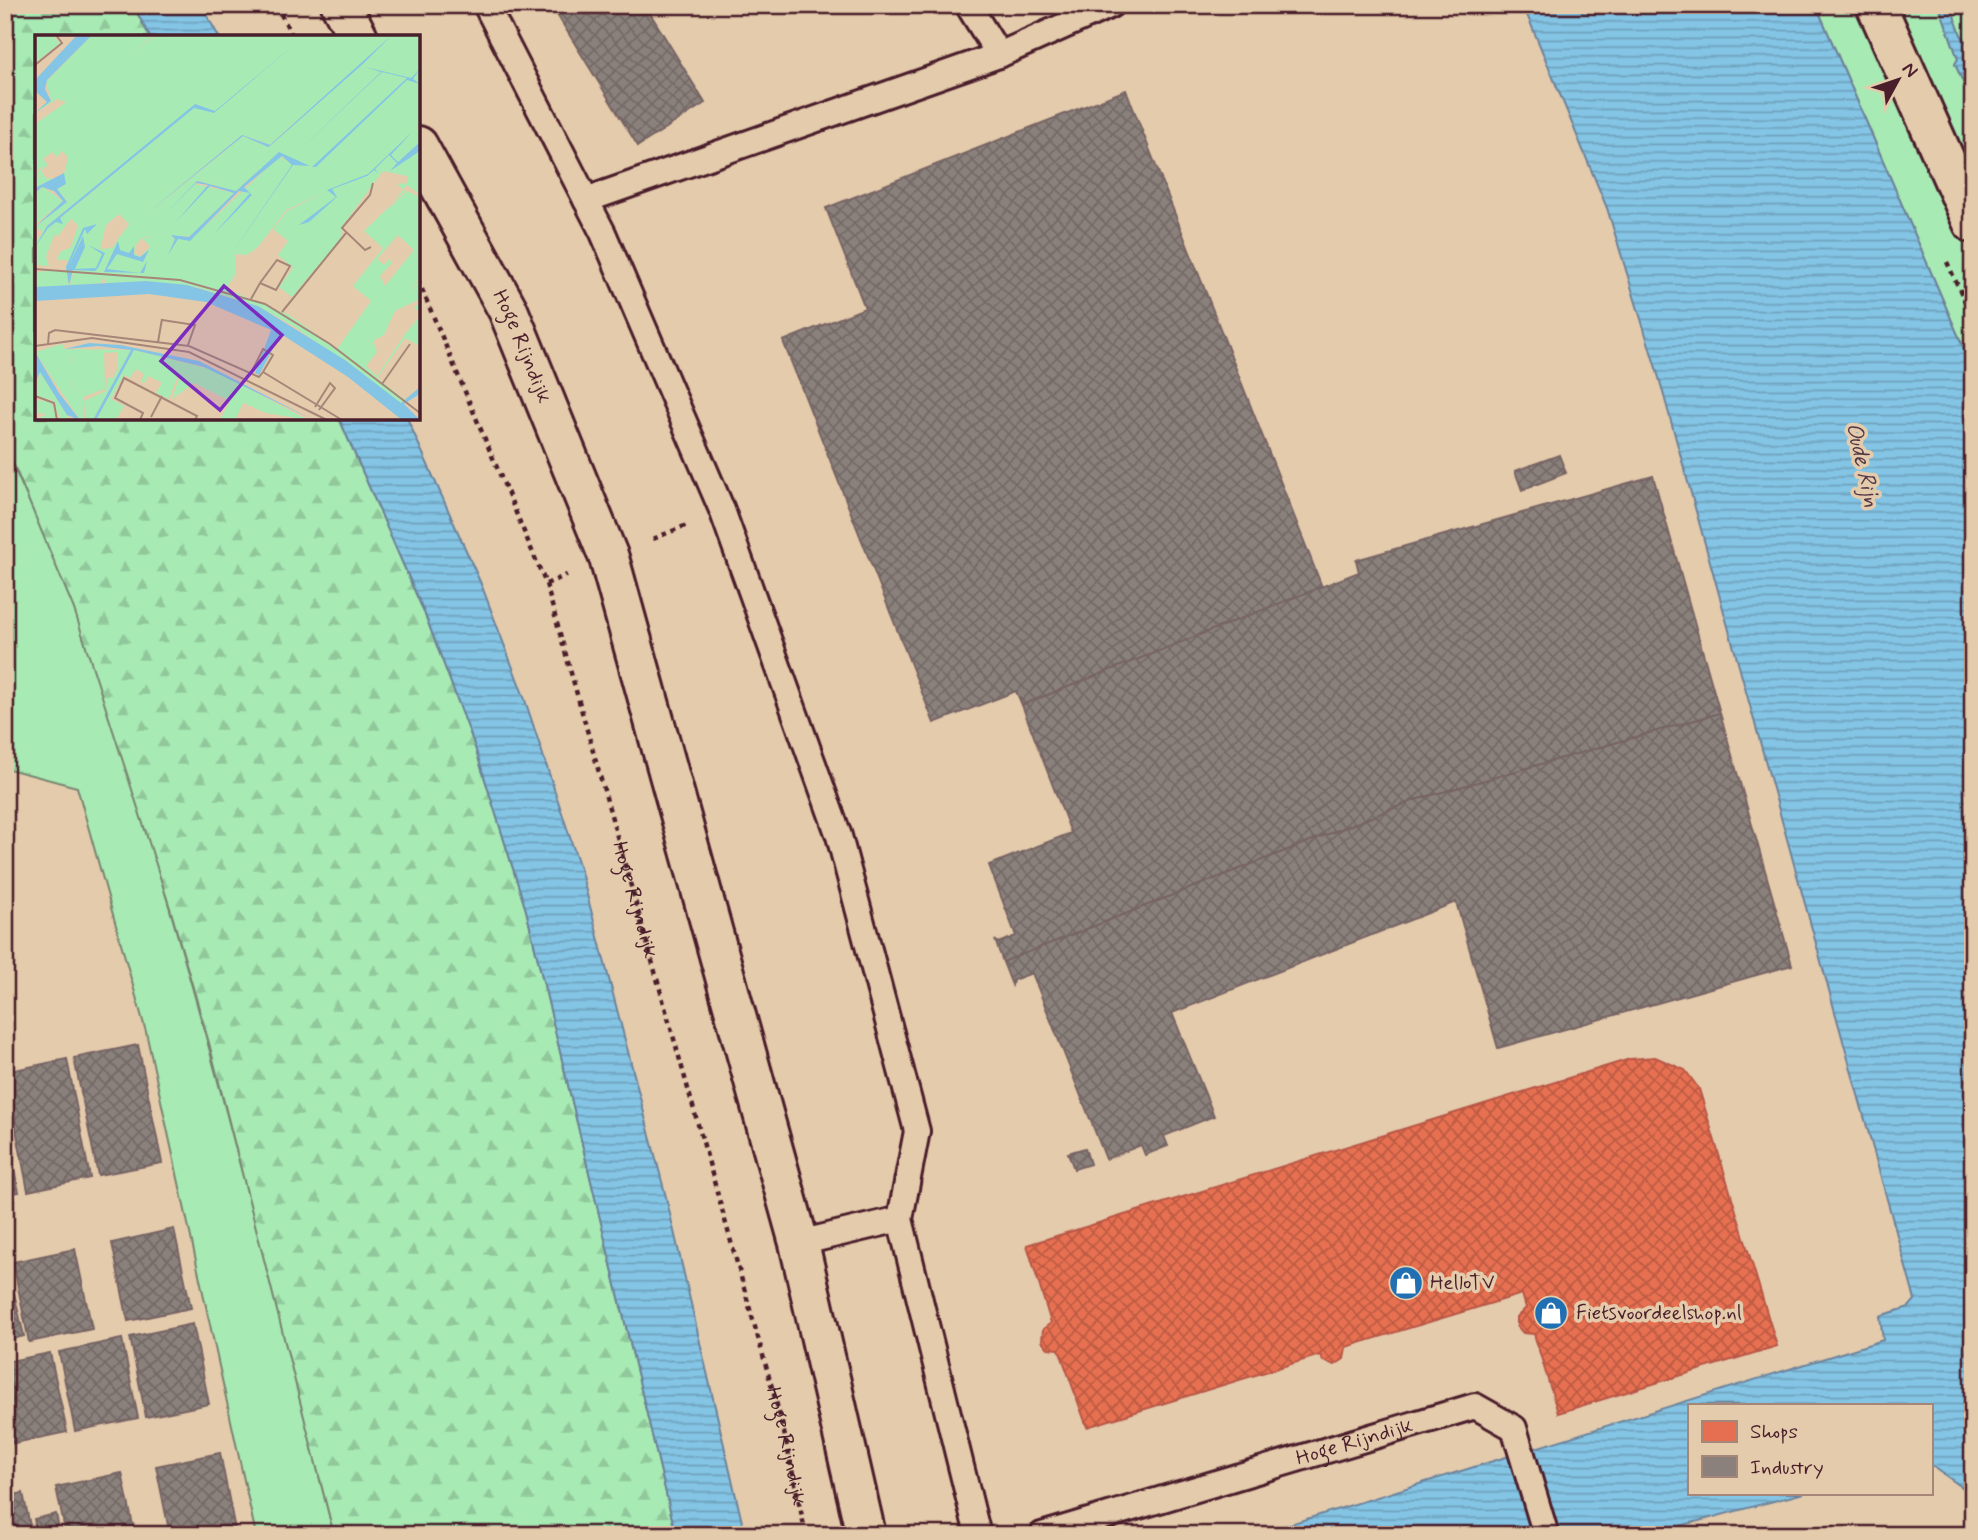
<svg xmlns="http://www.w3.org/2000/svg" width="1978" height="1540" viewBox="0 0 1978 1540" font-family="Mynerve,sans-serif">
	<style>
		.green { fill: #a7eab4; stroke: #788470; stroke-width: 2 }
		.forest { fill: url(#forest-firs); stroke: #788470; stroke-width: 2 }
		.water { fill: url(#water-rules); stroke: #6d839b; stroke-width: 2 }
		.shops { fill: url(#shops-cross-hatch); stroke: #b85746; stroke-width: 2 }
		.industry { fill: url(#industry-cross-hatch); stroke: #776464; stroke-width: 2 }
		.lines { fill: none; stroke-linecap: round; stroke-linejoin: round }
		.lane-casing { stroke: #4a1f2b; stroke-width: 30 }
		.secondary-casing { stroke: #4a1f2b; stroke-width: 44 }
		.path { stroke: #4a1f2b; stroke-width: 4.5; stroke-dasharray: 5 5; stroke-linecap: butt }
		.lane { stroke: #e4cbac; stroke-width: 24 }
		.secondary { stroke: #e4cbac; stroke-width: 38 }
		.labels { text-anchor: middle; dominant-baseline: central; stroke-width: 7; stroke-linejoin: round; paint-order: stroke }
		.street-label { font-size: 21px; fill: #4a1f2b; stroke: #e4cbac }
		.poi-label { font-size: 21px; fill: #4a1f2b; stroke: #e4cbac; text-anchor: start }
		.water-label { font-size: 23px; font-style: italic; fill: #533847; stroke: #e4cbac }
		.inset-road { fill: none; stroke: #a68678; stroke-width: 2 }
		.view { fill: #7b2cbf; fill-opacity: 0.15; stroke: #7b2cbf; stroke-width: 3.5 }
		.inset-edge { fill: none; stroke: #4a1f2b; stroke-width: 3.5 }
	</style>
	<defs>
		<pattern id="forest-firs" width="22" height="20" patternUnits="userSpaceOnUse" patternTransform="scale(1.75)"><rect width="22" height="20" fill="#a7eab4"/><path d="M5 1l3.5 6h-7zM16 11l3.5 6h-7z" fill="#91c89b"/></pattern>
		<pattern id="water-rules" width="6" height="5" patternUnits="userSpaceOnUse" patternTransform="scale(1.75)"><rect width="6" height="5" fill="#84c5e5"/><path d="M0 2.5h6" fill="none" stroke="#6e9fba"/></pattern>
		<pattern id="shops-cross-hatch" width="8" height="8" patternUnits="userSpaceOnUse" patternTransform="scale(1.75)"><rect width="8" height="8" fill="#e76f51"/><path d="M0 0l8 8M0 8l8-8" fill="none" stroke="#bd5b43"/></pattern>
		<pattern id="industry-cross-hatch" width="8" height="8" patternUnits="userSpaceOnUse" patternTransform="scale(1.75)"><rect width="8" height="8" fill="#8a817c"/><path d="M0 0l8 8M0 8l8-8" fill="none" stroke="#736966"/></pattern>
	</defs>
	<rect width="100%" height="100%" fill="#e4cbac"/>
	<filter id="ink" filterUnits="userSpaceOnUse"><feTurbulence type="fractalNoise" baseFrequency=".0143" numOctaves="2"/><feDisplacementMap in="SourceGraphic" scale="14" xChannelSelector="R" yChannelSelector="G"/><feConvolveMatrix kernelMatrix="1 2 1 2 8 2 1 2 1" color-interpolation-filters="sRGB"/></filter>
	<g filter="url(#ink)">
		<!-- green -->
		<g class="green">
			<polygon points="1816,5 1939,5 1958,59 1955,64 1973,104 1973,370"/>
			<polygon points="1950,5 1973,5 1973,49 1961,35"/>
			<path d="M 16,472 C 36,518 59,564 75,611 C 181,913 256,1225 334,1535 L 256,1535 L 146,1032 L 77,787 L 5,768 L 5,476 Z"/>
		</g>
		<!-- forest -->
		<polygon class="forest" points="5,5 133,5 150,37 37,37 37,418 339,418 424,612 473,741 526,910 676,1535 334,1535 209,1043 170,908 74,609 5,444"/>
		<!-- water -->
		<g class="water">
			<polygon points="133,5 201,5 219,37 150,37"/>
			<polygon points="1523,5 1816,5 1973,370 1973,1495 1931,1465 1931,1405 1689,1405 1689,1493 1804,1493 1646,1535 1255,1535 1883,1340 1880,1316 1909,1307 1915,1300 1659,378 1607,208"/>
			<polygon points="1939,5 1950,5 1961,35 1973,49 1973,104 1955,64 1958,59"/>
			<polygon points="339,418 407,418 481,584 524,697 580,868 666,1197 745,1535 676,1535 526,910 473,741 424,612"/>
		</g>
		<!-- shops -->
		<g class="shops">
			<polygon points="1655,1057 1685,1070 1699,1089 1777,1346 1558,1413 1534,1334 1523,1333 1517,1326 1517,1317 1526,1308 1522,1294 1346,1347 1344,1359 1335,1365 1323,1361 1320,1355 1087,1427 1059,1349 1048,1348 1042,1341 1043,1329 1051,1323 1027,1245 1630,1059"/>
			<polygon points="1834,1526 1836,1535 1800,1535"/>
		</g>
		<!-- industry -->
		<g class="industry">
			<polygon points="551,5 645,5 705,103 638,146"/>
			<polygon points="1126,90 1322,587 1022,705 1016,691 934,723 783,341 865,308 826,208"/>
			<polygon points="1559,455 1566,473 1522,490 1515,471"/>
			<polygon points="1653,476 1720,713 1415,800 1003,962 995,940 998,943 1016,936 989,865 1071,833 1022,705 1359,572 1356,560"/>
			<polygon points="1720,713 1792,965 1498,1048 1456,902 1172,1013 1214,1116 1164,1136 1168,1146 1145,1155 1141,1145 1106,1159 1032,973 1013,980 1012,985 1003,962 1415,800"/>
			<polygon points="138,1045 162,1163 98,1175 74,1058"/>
			<polygon points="67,1059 90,1178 28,1191 5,1072"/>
			<polygon points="5,1129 19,1192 5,1195"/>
			<polygon points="1085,1148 1090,1164 1074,1169 1068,1153"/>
			<polygon points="174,1229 191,1308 128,1321 112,1243"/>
			<polygon points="75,1249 92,1329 29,1342 13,1262"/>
			<polygon points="13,1289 24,1336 5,1341 5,1291"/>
			<polygon points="193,1324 209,1404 146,1417 130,1337"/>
			<polygon points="122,1339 138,1418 75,1431 59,1352"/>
			<polygon points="50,1353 67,1432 5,1445 5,1362"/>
			<polygon points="220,1453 236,1535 170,1535 156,1466"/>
			<polygon points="122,1473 135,1535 66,1535 56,1487"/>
			<polygon points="23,1493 32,1535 5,1535 5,1497"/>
			<polygon points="56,1514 60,1535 37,1535 34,1519"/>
		</g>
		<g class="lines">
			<!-- lane casing -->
			<g class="lane-casing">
				<g id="lane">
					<polyline points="486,5 603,233 722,510 839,836 917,1131 900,1219 978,1535"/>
					<polyline points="999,55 1111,5"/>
					<polyline points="586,200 999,55 968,5"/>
					<polyline points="799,1243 900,1219"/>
					<path id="s2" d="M 1042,1535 L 1475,1406 L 1514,1428 L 1546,1535"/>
				</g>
			</g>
			<!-- secondary casing -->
			<g class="secondary-casing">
				<g id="secondary">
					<polyline points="341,5 358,37"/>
					<polyline points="1876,5 1973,223"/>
					<path id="s3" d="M 418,146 L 508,310 L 609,558 L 799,1243 L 866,1535"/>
				</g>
			</g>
			<!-- path -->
			<g class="path">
				<polyline points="276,5 293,37"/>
				<polyline points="1947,262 1973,319"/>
				<path id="s1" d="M 418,280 L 546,584 L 782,1423 L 806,1535"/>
				<polyline points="653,539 687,525"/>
				<polyline points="546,584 567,575"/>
			</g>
			<!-- lane -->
			<use href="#lane" class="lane"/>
			<!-- secondary -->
			<use href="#secondary" class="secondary"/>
		</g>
	</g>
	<!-- icons -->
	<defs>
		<g id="shop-disc" transform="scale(1.75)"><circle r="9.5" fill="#1f6fb2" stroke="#e4cbac"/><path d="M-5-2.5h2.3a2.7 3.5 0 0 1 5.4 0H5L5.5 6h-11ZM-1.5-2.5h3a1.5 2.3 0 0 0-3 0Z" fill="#fff"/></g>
	</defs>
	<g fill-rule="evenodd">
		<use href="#shop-disc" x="1406" y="1283"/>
		<use href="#shop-disc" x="1551" y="1313"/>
	</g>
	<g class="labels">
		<!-- street labels -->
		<g class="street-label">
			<text stroke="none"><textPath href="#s3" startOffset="226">Hoge Rijndijk</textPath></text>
			<text stroke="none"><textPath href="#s1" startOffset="658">Hoge Rijndijk</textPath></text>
			<text stroke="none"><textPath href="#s2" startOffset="326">Hoge Rijndijk</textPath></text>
			<text stroke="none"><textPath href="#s1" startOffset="1225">Hoge Rijndijk</textPath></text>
		</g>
		<!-- poi labels -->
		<g class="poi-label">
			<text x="1430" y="1283">HelloTV</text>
			<text x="1576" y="1313">Fietsvoordeelshop.nl</text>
		</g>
		<!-- water labels -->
		<g class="water-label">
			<text transform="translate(1862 465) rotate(77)">Oude Rijn</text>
		</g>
	</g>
	<!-- overview -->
	<g transform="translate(35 35)">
		<rect width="385" height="385" fill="#e4cbac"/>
		<path d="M 0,0 L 17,0 L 25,8 L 0,28 ZM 57,0 L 119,0 L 101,15 L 121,0 L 270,0 L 261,5 L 271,0 L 385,0 L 385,89 L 379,95 L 385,91 L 385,107 L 356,135 L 384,115 L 385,160 L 372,150 L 351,176 L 372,156 L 385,162 L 385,242 L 371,261 L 385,244 L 385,264 L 360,276 L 349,300 L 338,306 L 342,317 L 331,331 L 342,341 L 385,277 L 379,273 L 385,266 L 385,277 L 371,298 L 385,281 L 385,311 L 370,303 L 342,343 L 370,365 L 385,352 L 380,359 L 366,369 L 260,292 L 223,271 L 161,252 L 70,248 L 69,240 L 66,248 L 35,251 L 49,201 L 34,251 L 0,252 L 0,237 L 30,235 L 33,225 L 22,225 L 25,217 L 36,212 L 43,190 L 36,184 L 23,201 L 19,200 L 11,222 L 14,231 L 0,230 L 0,207 L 8,197 L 3,194 L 0,199 L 0,192 L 32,166 L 22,154 L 31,149 L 28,139 L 0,153 L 0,139 L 7,144 L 1,138 L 10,131 L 0,136 L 0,89 L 31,67 L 22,64 L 0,78 L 16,64 L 11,47 ZM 275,73 L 234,112 L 208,101 L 110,181 L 207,100 L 235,110 ZM 138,90 L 13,193 L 2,209 L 12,191 ZM 27,116 L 33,122 L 30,136 L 22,145 L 11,143 L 6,136 L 13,130 L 8,124 L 17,117 L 22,122 ZM 245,118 L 264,129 L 258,130 L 245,121 L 155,205 L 143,204 L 136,216 L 140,204 L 136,201 L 155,201 L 199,158 L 160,149 L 163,146 L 201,156 ZM 348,136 L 372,141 L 373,148 L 362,149 L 370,156 L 329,196 L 348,213 L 318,251 L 336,266 L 302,314 L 254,280 L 191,254 L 201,238 L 200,219 L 212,220 L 223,212 L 251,175 L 290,157 L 252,176 L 238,194 L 253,206 L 243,220 L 258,233 L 244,252 L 257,262 L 306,203 L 308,190 ZM 84,179 L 94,189 L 77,213 L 65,214 L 71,190 ZM 363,200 L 379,215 L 350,251 L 345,241 L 357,228 L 354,224 L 349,230 L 342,224 ZM 111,201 L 120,207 L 105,222 L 99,218 L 101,209 L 87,205 ZM 8,152 L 28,166 L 0,190 L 0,158 ZM 64,315 L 68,355 L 38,357 L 35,317 ZM 92,327 L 143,340 L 134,364 L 121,358 L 127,348 L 114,341 L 109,348 L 106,347 L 109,339 L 101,334 L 95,343 L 89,340 L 76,364 L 89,371 L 81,385 L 61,385 ZM 5,337 L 32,380 L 36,385 L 26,385 L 17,365 L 0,361 ZM 145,340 L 209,366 L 200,385 L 185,385 L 195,366 L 159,348 L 137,364 ZM 0,365 L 16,367 L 22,383 L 0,385 L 12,379 L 0,378 Z" fill="#a7eab4" fill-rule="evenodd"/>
		<path d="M 91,194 L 120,206 L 123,200 L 128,202 L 121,218 L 107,203 L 94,217 L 84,213 L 83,204 ZM 27,309 L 30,314 L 96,315 L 58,385 L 51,385 L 49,366 L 71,356 L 72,343 L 78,343 L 83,333 L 83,317 L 69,318 L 70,354 L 48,362 L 49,385 L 45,385 L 0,317 ZM 64,315 L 67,355 L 38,357 L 35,318 ZM 99,315 L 178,335 L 273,385 L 231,378 L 152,343 L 92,327 Z" fill="#a7eab4" fill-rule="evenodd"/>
		<path d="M 42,0 L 57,0 L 12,45 L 10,54 L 16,66 L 0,78 L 12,67 L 0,56 L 0,45 ZM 271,0 L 179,78 L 159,73 L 25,183 L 28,189 L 21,187 L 13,193 L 0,212 L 12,191 L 160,69 L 180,76 ZM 357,0 L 329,28 L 235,111 L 233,112 L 208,101 L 110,180 L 207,100 L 235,110 ZM 330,32 L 376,43 L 385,34 L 378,44 L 385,49 L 372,45 L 284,129 L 281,132 L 277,132 L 372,43 L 347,37 L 259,120 L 346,37 ZM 377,97 L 356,120 L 363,127 L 385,107 L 385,116 L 355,136 L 362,128 L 354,120 L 340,134 L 343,138 L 339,135 L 332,141 L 297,154 L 302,162 L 274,187 L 264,190 L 301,162 L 292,155 L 333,139 ZM 244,117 L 275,131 L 258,130 L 195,221 L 257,130 L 247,121 L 209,152 L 217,160 L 178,200 L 215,158 L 204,156 L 155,206 L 143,204 L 133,220 L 140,204 L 136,200 L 154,202 L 199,158 L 175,151 L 140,188 L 173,150 L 161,148 L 130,179 L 162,146 L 201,156 ZM 29,138 L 31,149 L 22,154 L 32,167 L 0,192 L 28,166 L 19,156 L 7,152 L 0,158 L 0,153 ZM 62,189 L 52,199 L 50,194 L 32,234 L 48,201 L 50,212 L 40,234 L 61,233 L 67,219 L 53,210 L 70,218 L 63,233 L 60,236 L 38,235 L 34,250 L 31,232 L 48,193 ZM 83,206 L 85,215 L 94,218 L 99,211 L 99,220 L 105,222 L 114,215 L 108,227 L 82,219 L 72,234 L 105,238 L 112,226 L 109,238 L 69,237 ZM 111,246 L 152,250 L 223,271 L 310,325 L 366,368 L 385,352 L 383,360 L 369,369 L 385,385 L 367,385 L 313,342 L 246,299 L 224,340 L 220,338 L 236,295 L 171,267 L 114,259 L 0,266 L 0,252 ZM 54,308 L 85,310 L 164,326 L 278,385 L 169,332 L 99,315 L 61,385 L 58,385 L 96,315 L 63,311 L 30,314 ZM 0,317 L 24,358 L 45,385 L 32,380 L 5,337 L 0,348 Z" fill="#84c5e5"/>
		<path class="inset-road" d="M 0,30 L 27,8 L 21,0M 336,212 L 330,215 L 307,193 L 335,160 L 338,148M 0,234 L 145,245 L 230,269 L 295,309 L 385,378M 216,264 L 225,248 L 242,225 L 255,231 L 241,255 L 225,248M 247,277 L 311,198M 127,285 L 160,290 L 153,310M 123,307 L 127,284M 13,309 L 14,298 L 20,295 L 154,311 L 224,342 L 228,337 L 307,385M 0,311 L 57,303 L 154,317 L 292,385M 216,338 L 228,314 L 238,320 L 228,337M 347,349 L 375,309M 0,361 L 19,368 L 22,385M 280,372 L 295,348 L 300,353 L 284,375M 116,382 L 127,361M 105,385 L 108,378 L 80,363 L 89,343 L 162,381 L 160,385"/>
		<path class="view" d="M 189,251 L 247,300 L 185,375 L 126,326 Z"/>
		<rect width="385" height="385" class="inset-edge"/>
	</g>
	<!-- margin -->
	<rect width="1978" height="1540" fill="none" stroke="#e4cbac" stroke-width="28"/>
	<rect x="14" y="14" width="1950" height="1512" fill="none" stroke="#4a1f2b" stroke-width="2.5" filter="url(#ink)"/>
	<!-- legend -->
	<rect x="1688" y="1404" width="245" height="91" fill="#e4cbac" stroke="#a68678" stroke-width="2"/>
	<rect x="1702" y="1421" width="35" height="21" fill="#e76f51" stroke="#a68678" stroke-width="2"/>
	<text x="1750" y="1438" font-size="21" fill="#4a1f2b">Shops</text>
	<rect x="1702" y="1456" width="35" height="21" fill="#8a817c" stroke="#a68678" stroke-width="2"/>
	<text x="1750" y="1474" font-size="21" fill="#4a1f2b">Industry</text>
	<!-- north arrow -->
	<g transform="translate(1898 80) rotate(50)" stroke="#e4cbac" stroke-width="5" paint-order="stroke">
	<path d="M0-5L12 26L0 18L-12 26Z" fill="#4a1f2b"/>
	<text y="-10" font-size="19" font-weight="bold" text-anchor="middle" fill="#4a1f2b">N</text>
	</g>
</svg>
